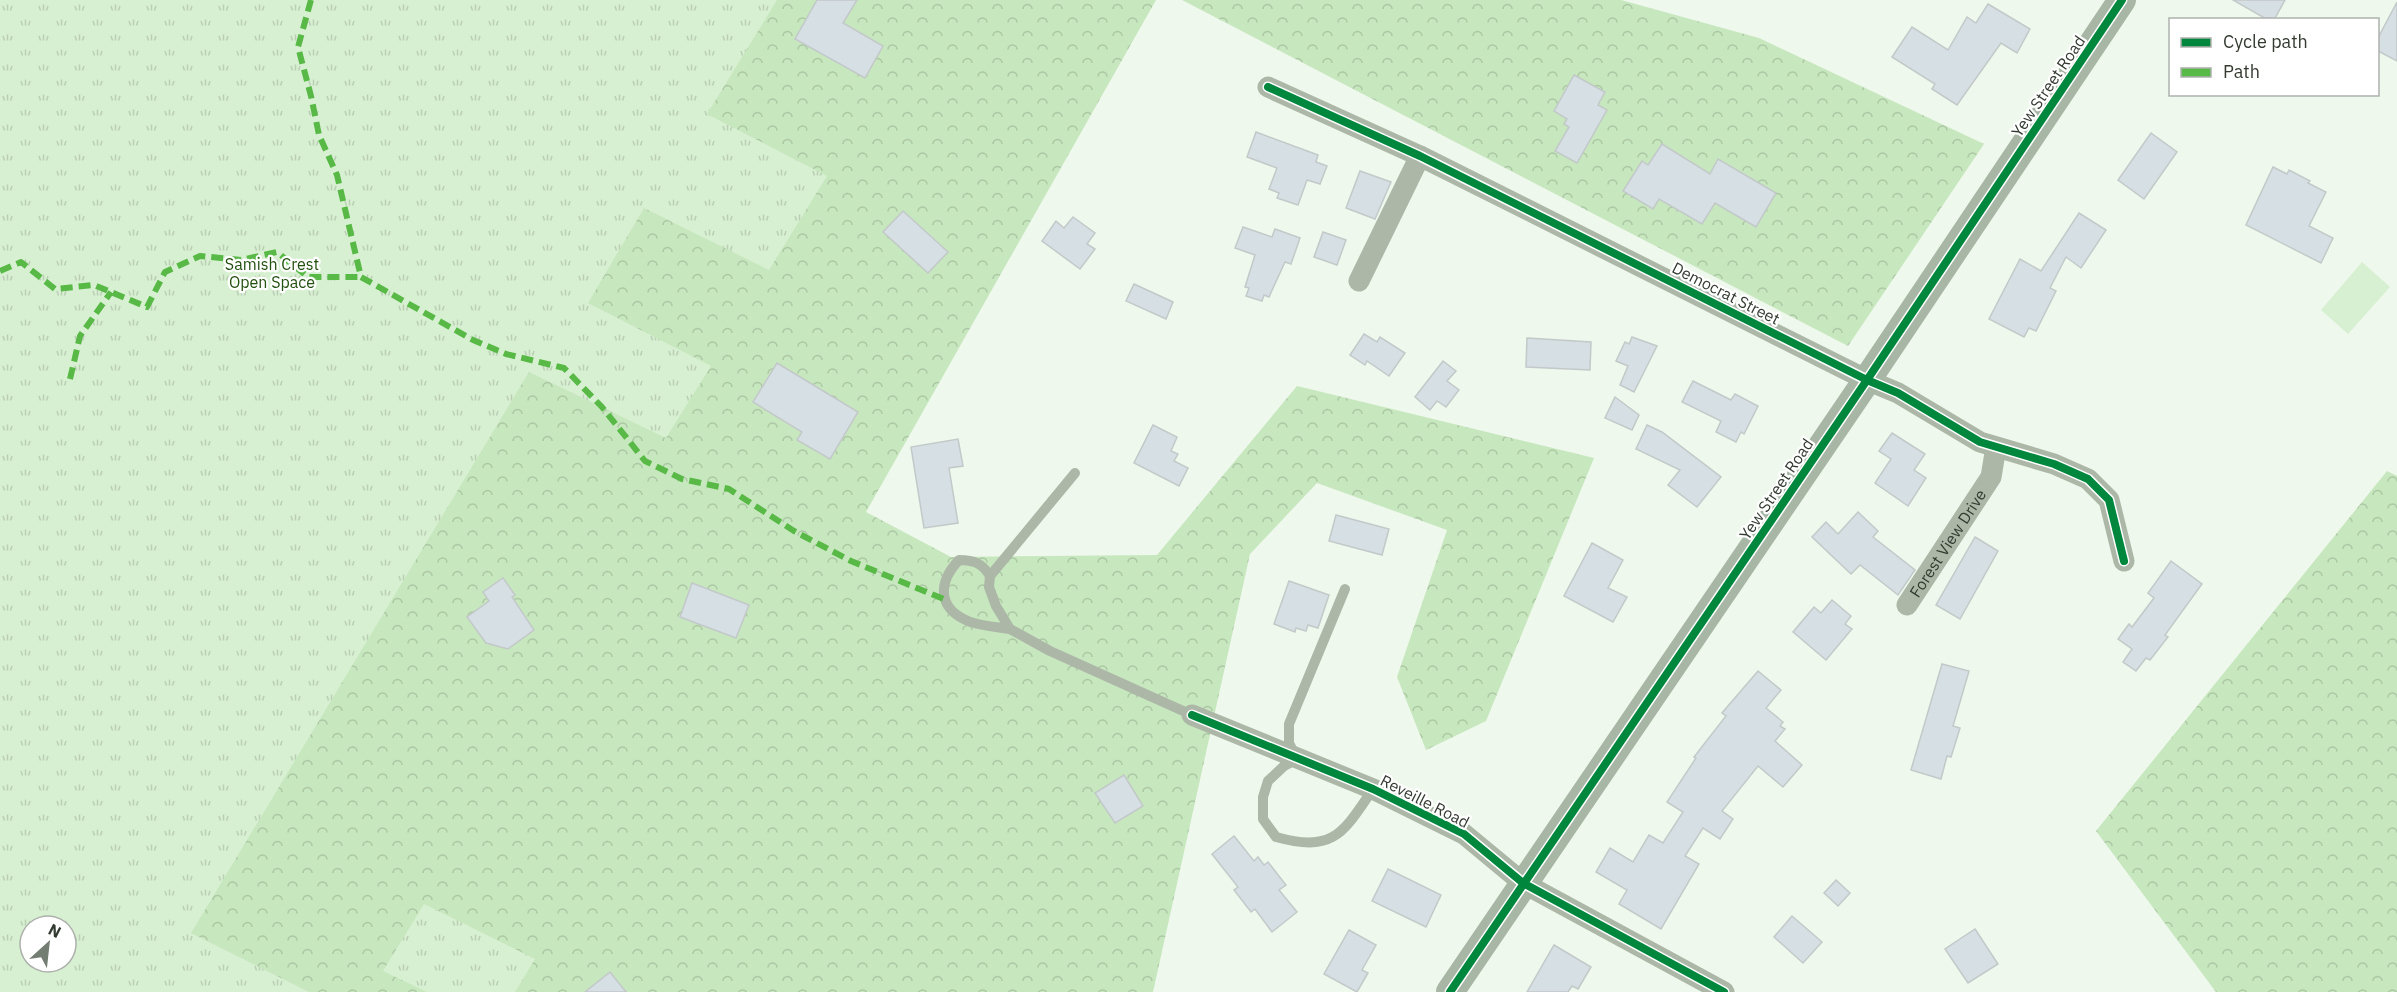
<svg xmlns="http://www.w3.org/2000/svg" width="2397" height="992" viewBox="0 0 2397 992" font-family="'IBM Plex Sans',sans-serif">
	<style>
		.forest { fill: url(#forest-crowns); fill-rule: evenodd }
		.park { fill: url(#park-tufts); fill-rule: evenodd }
		.garden { fill: #d8f0d2 }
		.building { fill: #d6dfe4; stroke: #c3c9c9; stroke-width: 1.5 }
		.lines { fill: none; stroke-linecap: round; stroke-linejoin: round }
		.lane { stroke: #acb7a8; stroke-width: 10 }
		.street { stroke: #acb7a8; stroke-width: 21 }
		.secondary { stroke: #a8b7a5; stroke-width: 28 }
		.quiet { stroke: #58b947; stroke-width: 6; stroke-dasharray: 12 6; stroke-linecap: butt }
		.cycleway-casing { stroke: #fff; stroke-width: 11 }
		.cycleway { stroke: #00873e; stroke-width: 8 }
		.labels { text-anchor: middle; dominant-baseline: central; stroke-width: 4.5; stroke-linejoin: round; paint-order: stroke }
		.street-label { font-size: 16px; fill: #333b31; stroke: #fff }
		.park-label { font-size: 16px; fill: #22500f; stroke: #fff }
	</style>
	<defs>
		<pattern id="forest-crowns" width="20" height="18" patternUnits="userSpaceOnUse" patternTransform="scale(1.5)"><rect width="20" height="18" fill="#c7e7be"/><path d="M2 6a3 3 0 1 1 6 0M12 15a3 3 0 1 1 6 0" fill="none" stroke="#abc7a4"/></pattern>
		<pattern id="park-tufts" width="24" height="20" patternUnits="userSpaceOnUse" patternTransform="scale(1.5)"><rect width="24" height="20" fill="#d8f0d2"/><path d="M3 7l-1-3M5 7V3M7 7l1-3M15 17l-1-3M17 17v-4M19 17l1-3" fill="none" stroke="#bacfb5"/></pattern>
	</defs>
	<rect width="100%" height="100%" fill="#eef8ec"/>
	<!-- forest -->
	<g class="forest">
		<path d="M 0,0 L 1156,0 L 866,512 L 951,557 L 1157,555 L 1297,386 L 1594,458 L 1486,721 L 1426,750 L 1397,677 L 1447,530 L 1317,483 L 1250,554 L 1153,992 L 0,992 ZM 30,926 L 66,926 L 66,962 L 30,962 Z"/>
		<polygon points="1182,0 1621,0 1759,38 1984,144 1848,346"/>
		<polygon points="2387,471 2397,476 2397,992 2216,992 2096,831"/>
	</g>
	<!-- park -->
	<g class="park">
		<path d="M 0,0 L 777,0 L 707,114 L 827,176 L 769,270 L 644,208 L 588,303 L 711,366 L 666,438 L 529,372 L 191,933 L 309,992 L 0,992 ZM 30,926 L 66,926 L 66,962 L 30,962 Z"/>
		<polygon points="424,904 535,959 515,992 427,992 383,971"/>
	</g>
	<!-- garden -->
	<polygon class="garden" points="2362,262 2390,287 2348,334 2321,310"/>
	<!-- building -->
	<g class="building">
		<polygon points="817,0 857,0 843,23 883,46 865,78 795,39"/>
		<polygon points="2233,0 2285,0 2274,20 2268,20"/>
		<polygon points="2397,2 2397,61 2378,51 2378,38"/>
		<polygon points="1988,4 2030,29 2017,53 2001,43 1957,105 1932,89 1935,84 1892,57 1912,27 1948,50 1967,17 1976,23"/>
		<polygon points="1574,75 1605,92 1598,105 1607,110 1577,163 1555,151 1569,127 1564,124 1567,119 1554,111"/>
		<polygon points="1256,132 1318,155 1316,162 1327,166 1320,184 1307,180 1298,205 1277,198 1279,193 1269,189 1277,168 1247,157"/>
		<polygon points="2151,133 2177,152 2144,199 2118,180"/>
		<polygon points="1662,144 1710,174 1718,159 1776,193 1756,227 1715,203 1702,224 1659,199 1653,209 1623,191 1642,161 1648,165"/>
		<polygon points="2273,167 2287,174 2289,170 2310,181 2308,183 2326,192 2309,226 2333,238 2321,263 2246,225"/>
		<polygon points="1360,171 1391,182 1375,219 1346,208"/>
		<polygon points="903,211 948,252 928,273 883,232"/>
		<polygon points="2079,213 2106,230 2081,268 2066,257 2050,288 2056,291 2036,331 2029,328 2024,337 1989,319 2020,259 2041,271"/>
		<polygon points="1073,217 1095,233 1087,244 1095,249 1080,269 1042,241 1056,221 1064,228"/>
		<polygon points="1243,227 1272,237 1275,229 1300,238 1291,264 1285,262 1269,297 1264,295 1262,301 1246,296 1249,288 1245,287 1255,255 1235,248"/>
		<polygon points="1323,232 1346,240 1337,265 1314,257"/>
		<polygon points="1134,284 1173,302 1166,319 1126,301"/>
		<polygon points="1364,334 1377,342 1380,337 1405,353 1389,376 1367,361 1365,365 1350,355"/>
		<polygon points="1632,337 1657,346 1634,392 1620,385 1628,366 1616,361 1625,342 1629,344"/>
		<polygon points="1527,338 1591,342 1590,370 1526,367"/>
		<polygon points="1443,361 1456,371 1447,381 1459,390 1446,407 1437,401 1430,410 1415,397"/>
		<polygon points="777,363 858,412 830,459 797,440 802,432 753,402"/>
		<polygon points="1693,381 1731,400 1735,394 1758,406 1744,434 1741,432 1736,442 1716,432 1721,421 1682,402"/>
		<polygon points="1615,397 1639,415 1632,430 1605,418"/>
		<polygon points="1153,425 1177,437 1171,451 1178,454 1174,461 1188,468 1179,486 1134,463"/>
		<polygon points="1647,425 1662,432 1721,477 1697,507 1668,485 1680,470 1636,449"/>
		<polygon points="1892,433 1925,454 1914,470 1926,478 1908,506 1875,483 1891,459 1879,451"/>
		<polygon points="958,439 963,466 949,468 958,523 924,528 911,447"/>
		<polygon points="1858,512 1878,531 1873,537 1915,570 1898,595 1860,565 1851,574 1812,537 1826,522 1838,534"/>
		<polygon points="1336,515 1389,529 1382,555 1329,541"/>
		<polygon points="1975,537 1998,551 1960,619 1936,605"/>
		<polygon points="1592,543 1623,560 1608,588 1627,597 1613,622 1564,596"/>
		<polygon points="2171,561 2202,584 2165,635 2168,637 2150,660 2146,658 2136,671 2123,662 2132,649 2118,639 2129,624 2132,627 2154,598 2148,593"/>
		<polygon points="503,578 515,595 512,597 534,630 508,649 486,643 467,617 489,601 483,592"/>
		<polygon points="1289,581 1329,595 1318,628 1308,625 1306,631 1296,628 1295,632 1274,624"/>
		<polygon points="692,583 749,605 736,638 680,617"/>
		<polygon points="1832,600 1851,616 1845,624 1852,629 1826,660 1793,632 1814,607 1821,613"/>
		<polygon points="1942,664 1969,671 1953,726 1960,728 1951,757 1947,756 1941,779 1911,770"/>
		<polygon points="1758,671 1781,690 1766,708 1783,722 1780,726 1785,729 1775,741 1802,765 1783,787 1758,766 1722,811 1733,819 1720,839 1703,828 1685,856 1699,864 1661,929 1619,904 1627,890 1596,872 1610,848 1633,862 1649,835 1663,843 1683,812 1667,802 1696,758 1694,757 1726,716 1722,713"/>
		<polygon points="1124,775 1143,806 1115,823 1095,793"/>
		<polygon points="1234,836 1254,861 1258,857 1264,865 1268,862 1286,885 1279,890 1297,912 1272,932 1255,909 1251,912 1234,890 1238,887 1212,854"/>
		<polygon points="1388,869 1441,895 1426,927 1372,901"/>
		<polygon points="1836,880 1850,893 1838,906 1824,893"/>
		<polygon points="1792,916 1822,942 1803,963 1774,937"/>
		<polygon points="1975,929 1998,964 1968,983 1945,949"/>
		<polygon points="1349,930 1376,945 1362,970 1368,973 1357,992 1324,974"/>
		<polygon points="1554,945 1591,967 1578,989 1572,986 1568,992 1527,992"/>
		<polygon points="610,972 626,992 585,992"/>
	</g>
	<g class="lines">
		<!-- lane -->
		<g class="lane">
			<polyline points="1075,473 990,576 989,587 996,606 1010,629 1050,651 1192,715"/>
			<path d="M 990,576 C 982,563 974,560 959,560 C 938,582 937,608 968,621 C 980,626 996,627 1010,629"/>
			<path d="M 1345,589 L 1289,724 L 1289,743 L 1297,759 L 1284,766 L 1268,781 L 1263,797 L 1263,819 L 1276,837 C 1334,853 1343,833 1373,789"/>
		</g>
		<!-- street -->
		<g class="street">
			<polyline points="1268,87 1420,156 1867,380 1898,393 1980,442 2054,464 2088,479 2109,500 2124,561"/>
			<polyline points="1359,281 1420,156"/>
			<path id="s1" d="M 1907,605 L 1991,477 L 1996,447"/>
			<polyline points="1192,715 1373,789 1464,834 1523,883 1724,992"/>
		</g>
		<!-- secondary -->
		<polyline class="secondary" points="1450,992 1867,380 2122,0"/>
		<!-- quiet -->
		<g class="quiet">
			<polyline points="311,0 298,47 311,96 319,135 337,175 361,277 473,340 506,354 564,368 602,407 645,461 682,479 729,489 794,531 851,561 946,600"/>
			<polyline points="0,271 21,262 55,289 94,285 147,307 165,272 200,256 241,260 277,252 308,277 361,277"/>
			<polyline points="70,379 80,336 111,292"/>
		</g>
		<!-- cycleway casing -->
		<g class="cycleway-casing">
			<g id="cycleway">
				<polyline points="1268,87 1420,156 1867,380 1898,393 1980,442 2054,464 2088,479 2109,500 2124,561"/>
				<polyline points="1192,715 1373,789 1464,834 1523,883 1724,992"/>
				<polyline points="1450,992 1867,380 2122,0"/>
			</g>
		</g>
		<!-- cycleway -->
		<use href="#cycleway" class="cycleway"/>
	</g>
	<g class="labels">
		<!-- street labels -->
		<g class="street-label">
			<text transform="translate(2048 86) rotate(-56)">Yew Street Road</text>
			<text transform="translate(1726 293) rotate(27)">Democrat Street</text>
			<text transform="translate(1776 489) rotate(-56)">Yew Street Road</text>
			<text stroke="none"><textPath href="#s1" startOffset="74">Forest View Drive</textPath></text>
			<text transform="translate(1425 801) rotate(27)">Reveille Road</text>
		</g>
		<!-- park labels -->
		<g class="park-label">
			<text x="272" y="264">Samish Crest<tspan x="272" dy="18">Open Space</tspan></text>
		</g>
	</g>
	<!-- legend -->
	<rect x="2169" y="18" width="210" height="78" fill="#ffffff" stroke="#adb1ad" stroke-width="1.5"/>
	<rect x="2181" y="38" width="30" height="9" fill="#00873e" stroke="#adb1ad" stroke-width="1.5"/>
	<text x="2223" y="48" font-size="18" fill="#333b31">Cycle path</text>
	<rect x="2181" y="68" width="30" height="9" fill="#58b947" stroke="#adb1ad" stroke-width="1.5"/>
	<text x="2223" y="78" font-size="18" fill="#333b31">Path</text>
	<!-- north arrow -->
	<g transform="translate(48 944) rotate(27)"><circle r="28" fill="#ffffff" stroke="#adb1ad" stroke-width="1.5"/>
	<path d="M0-4.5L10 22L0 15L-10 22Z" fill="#747d72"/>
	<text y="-9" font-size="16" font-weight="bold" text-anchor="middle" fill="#333b31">N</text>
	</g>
</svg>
